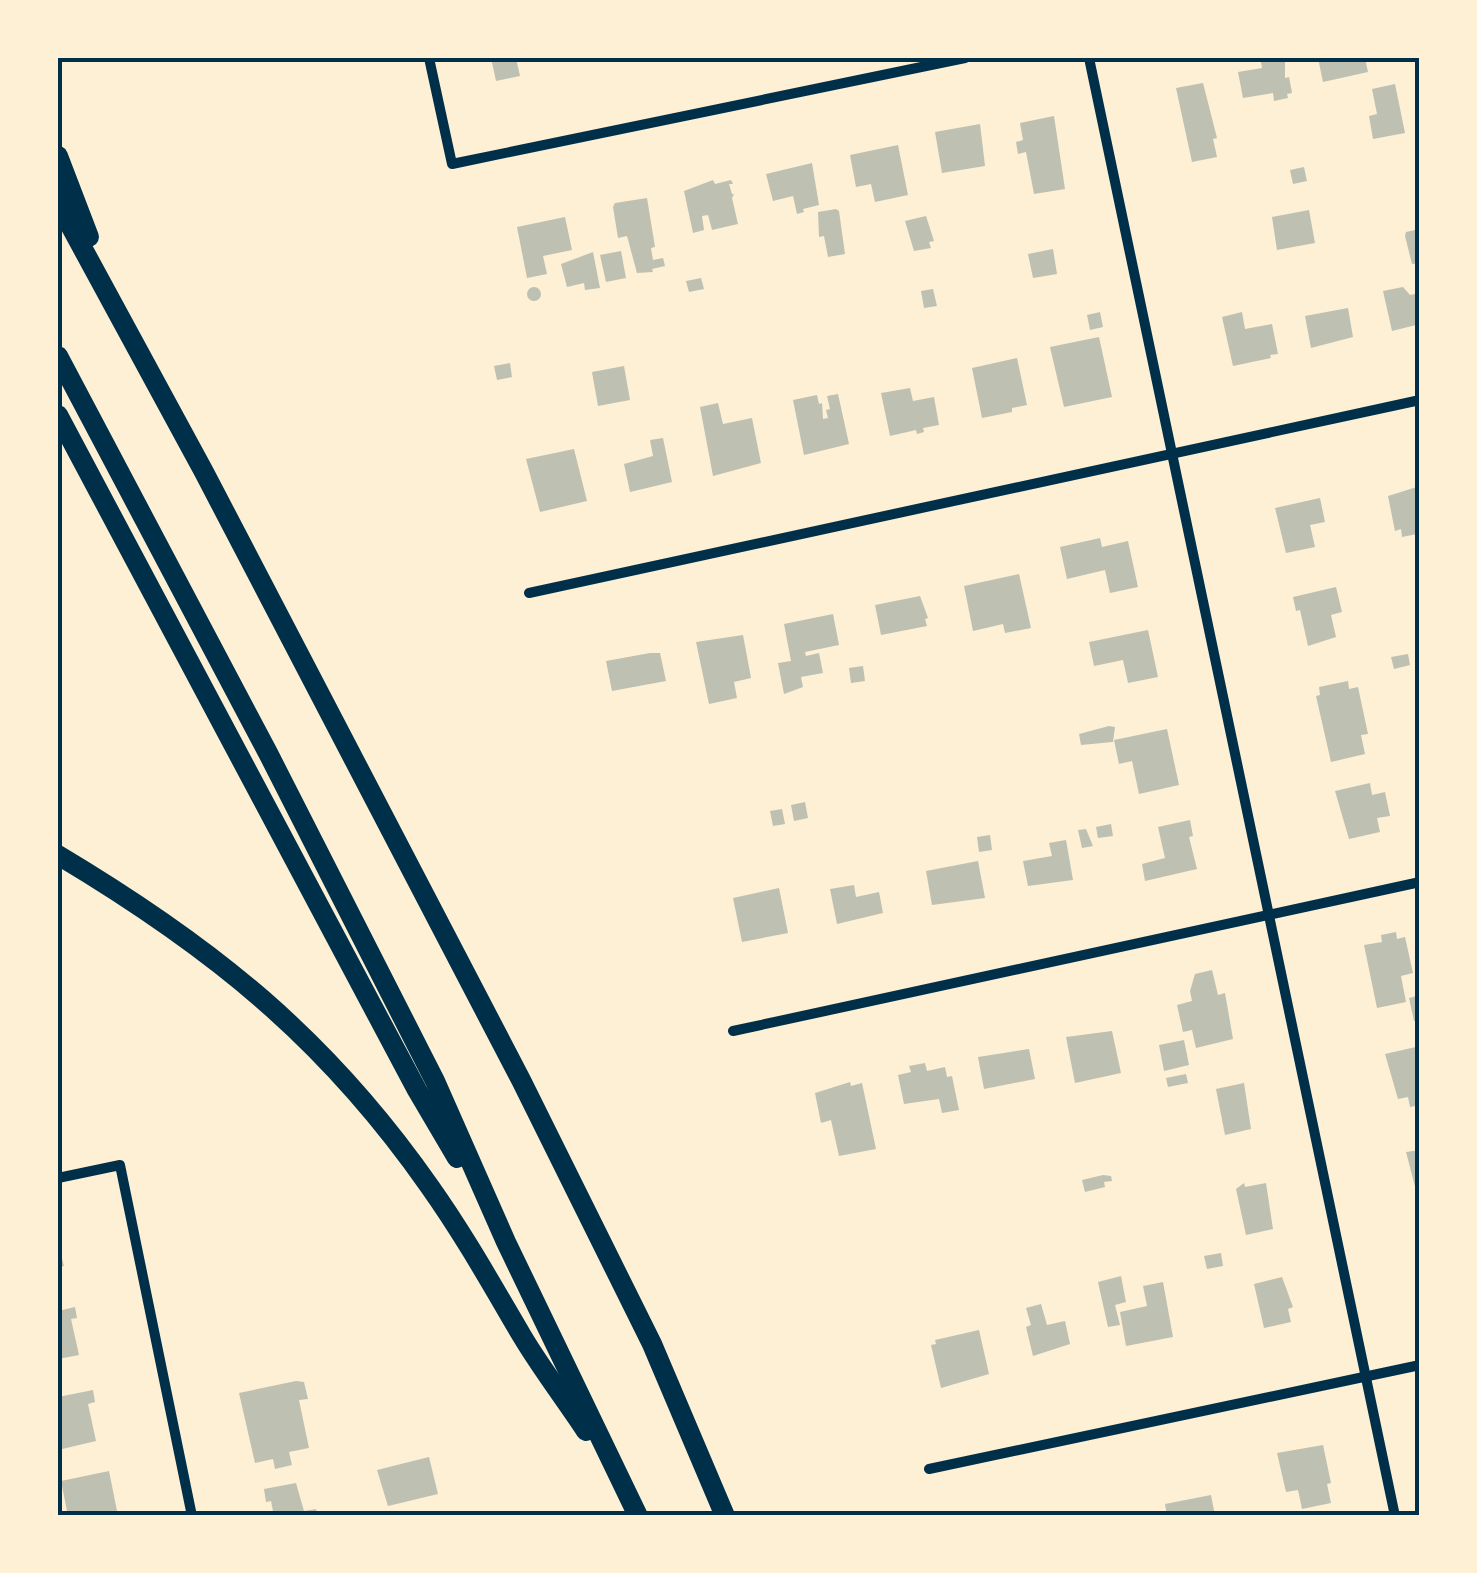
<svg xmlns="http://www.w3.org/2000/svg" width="1477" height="1573" viewBox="0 0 1477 1573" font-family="'Roboto Serif',serif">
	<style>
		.building { fill: #bec0b2 }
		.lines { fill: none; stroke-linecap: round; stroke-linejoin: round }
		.minor { stroke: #003049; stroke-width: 10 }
		.motorway { stroke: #003049; stroke-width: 20 }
		.neatline { fill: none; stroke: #003049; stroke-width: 4 }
	</style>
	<rect width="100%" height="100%" fill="#fdf0d5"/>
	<!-- building -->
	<g class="building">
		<polygon points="491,58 516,58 520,76 496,81"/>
		<polygon points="1276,58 1285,58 1285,78 1289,77 1292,93 1287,94 1288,98 1274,101 1273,93 1243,98 1238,72 1262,68 1261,62"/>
		<polygon points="1318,58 1365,58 1368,72 1323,82"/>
		<polygon points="1203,83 1217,138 1213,139 1217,157 1192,162 1176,88"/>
		<polygon points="1395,84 1405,133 1373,139 1369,116 1377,114 1372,89"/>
		<polygon points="1054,116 1065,189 1034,194 1026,152 1018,154 1016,142 1023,140 1020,123"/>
		<polygon points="980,124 985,166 942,173 935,132"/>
		<polygon points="898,145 908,195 875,202 871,184 856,187 850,155"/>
		<polygon points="812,163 819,205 803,209 804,212 797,214 793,196 773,201 766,174"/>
		<polygon points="1304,167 1307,181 1293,184 1290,170"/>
		<polygon points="713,180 715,184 731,180 733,184 729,184 732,194 734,194 732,198 738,224 712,230 708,215 702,216 704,230 693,233 684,191"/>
		<polygon points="647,198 655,247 651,248 653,260 663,258 665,266 652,269 653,272 637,273 627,236 618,238 613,207 615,203"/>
		<polygon points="836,209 839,211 845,254 828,257 824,236 819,237 818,212"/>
		<polygon points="1309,210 1315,243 1277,250 1272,217"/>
		<polygon points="926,216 934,241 929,242 931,248 914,251 905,221"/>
		<polygon points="565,217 572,250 543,256 547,274 527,278 517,227"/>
		<polygon points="1415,230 1416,233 1420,232 1420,263 1412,264 1405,236 1406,232"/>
		<polygon points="1053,249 1057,274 1033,278 1028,254"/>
		<polygon points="621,251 626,278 606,282 600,255"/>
		<polygon points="593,252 600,288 585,290 584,283 567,287 561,264"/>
		<polygon points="701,278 704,289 689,292 686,281"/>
		<circle cx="534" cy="294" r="7"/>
		<polygon points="1403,287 1410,295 1420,293 1420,324 1392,331 1383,291"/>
		<polygon points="933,289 937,306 924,308 921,291"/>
		<polygon points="1348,308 1353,337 1311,348 1305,316"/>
		<polygon points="1100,312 1103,327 1090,330 1087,315"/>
		<polygon points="1242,312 1245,329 1272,324 1278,354 1270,355 1271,358 1233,366 1222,317"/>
		<polygon points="1099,337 1112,397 1064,407 1050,347"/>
		<polygon points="1017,358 1027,405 1012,408 1012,412 982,418 972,368"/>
		<polygon points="510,363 512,377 497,380 494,366"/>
		<polygon points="624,366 630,400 598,406 592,372"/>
		<polygon points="910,388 913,401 934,397 939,425 923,428 924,432 917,434 916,430 890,436 881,393"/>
		<polygon points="838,394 849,444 804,455 793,400 817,395 819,404 822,403 823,419 828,418 826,410 830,409 827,396"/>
		<polygon points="718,403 723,424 752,418 761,463 713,476 700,407"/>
		<polygon points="663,438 672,482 630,492 624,464 653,456 650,440"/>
		<polygon points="574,449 587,501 540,512 526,459"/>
		<polygon points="1420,486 1420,523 1415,524 1417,534 1402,537 1401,529 1395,531 1388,496"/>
		<polygon points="1320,498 1325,522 1310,525 1315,547 1286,553 1275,508"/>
		<polygon points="1100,538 1102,547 1128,541 1138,587 1110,593 1105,570 1067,579 1060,547"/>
		<polygon points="1019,574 1031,628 1005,633 1003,624 973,631 964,586"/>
		<polygon points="1336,587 1342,612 1331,615 1336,637 1308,646 1300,610 1296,611 1293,597"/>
		<polygon points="920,596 928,618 925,619 927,626 881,635 875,605"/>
		<polygon points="833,614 839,645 805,652 806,656 819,653 823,673 801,677 803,687 784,694 778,663 791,661 784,624"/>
		<polygon points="1148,630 1158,677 1128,683 1123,660 1094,666 1089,642"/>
		<polygon points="743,635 751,678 734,682 737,698 709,704 696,642"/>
		<polygon points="650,653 660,653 666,681 612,691 606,661"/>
		<polygon points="1408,654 1410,665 1394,669 1391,657"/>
		<polygon points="863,666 865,681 851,683 849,668"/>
		<polygon points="1348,681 1349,689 1358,687 1368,734 1361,735 1365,754 1331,762 1316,696 1320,695 1319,687"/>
		<polygon points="1109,726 1115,727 1113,742 1081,745 1079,734"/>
		<polygon points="1167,729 1179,785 1139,794 1132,761 1119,764 1114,740"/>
		<polygon points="1370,783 1372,795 1385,792 1390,816 1377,818 1380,832 1349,839 1335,791"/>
		<polygon points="805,802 808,818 794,821 791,805"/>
		<polygon points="782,809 785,824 773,826 770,811"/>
		<polygon points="1190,820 1193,836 1189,837 1197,869 1145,881 1142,864 1165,858 1158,827"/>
		<polygon points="1111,824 1113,836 1098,838 1096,827"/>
		<polygon points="1086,829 1093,846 1082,848 1078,830"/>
		<polygon points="990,835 992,850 979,852 977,837"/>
		<polygon points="1066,840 1073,880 1028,886 1023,861 1052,856 1049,843"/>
		<polygon points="978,861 985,898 932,905 926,871"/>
		<polygon points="854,885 856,897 879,892 883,913 837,924 830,889"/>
		<polygon points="779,888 788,933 742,942 733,898"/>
		<polygon points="1396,932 1397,939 1405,937 1413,973 1401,976 1406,1002 1377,1008 1364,945 1382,942 1381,935"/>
		<polygon points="1212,970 1218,995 1225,993 1233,1039 1196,1048 1192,1030 1183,1032 1177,1005 1192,1001 1190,991 1195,974"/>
		<polygon points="1420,995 1420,1020 1414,1021 1409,998"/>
		<polygon points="1112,1031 1121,1073 1075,1083 1066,1037"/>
		<polygon points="1184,1040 1189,1065 1164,1071 1159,1045"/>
		<polygon points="1420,1046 1420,1105 1410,1107 1408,1097 1398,1099 1385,1054"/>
		<polygon points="1029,1049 1035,1079 984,1089 978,1057"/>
		<polygon points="925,1063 927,1071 945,1067 947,1077 952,1076 959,1110 942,1113 939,1099 904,1104 898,1075 911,1072 909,1066"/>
		<polygon points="1186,1074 1188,1083 1168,1087 1166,1078"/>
		<polygon points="850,1082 851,1086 862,1083 876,1149 839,1156 831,1120 821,1123 815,1093"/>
		<polygon points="1244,1083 1251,1129 1225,1135 1216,1089"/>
		<polygon points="1420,1150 1420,1198 1418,1198 1406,1152"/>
		<polygon points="1103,1175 1111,1176 1112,1181 1104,1182 1105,1187 1085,1192 1082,1180"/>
		<polygon points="1244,1183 1245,1187 1266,1183 1273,1229 1246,1235 1236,1189"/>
		<polygon points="58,1243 64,1266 58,1267"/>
		<polygon points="1221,1253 1223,1266 1207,1269 1204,1256"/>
		<polygon points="1121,1276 1126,1302 1115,1305 1120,1325 1108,1327 1098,1282"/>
		<polygon points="1282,1277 1293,1307 1288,1309 1291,1322 1264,1328 1254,1284"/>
		<polygon points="1163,1282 1173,1337 1126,1346 1120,1312 1147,1306 1143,1286"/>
		<polygon points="1041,1304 1047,1325 1065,1321 1070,1344 1033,1356 1026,1327 1031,1325 1026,1308"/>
		<polygon points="75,1307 77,1318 71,1319 79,1355 58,1359 58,1311"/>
		<polygon points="979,1330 989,1374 941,1388 931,1345 936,1344 935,1340"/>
		<polygon points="296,1381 304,1382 308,1399 299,1400 309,1448 289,1452 292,1465 275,1469 273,1459 255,1463 239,1393"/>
		<polygon points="93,1390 95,1402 88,1404 96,1441 58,1450 58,1397"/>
		<polygon points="1323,1445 1331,1483 1327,1484 1331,1503 1302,1509 1298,1490 1286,1492 1277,1453"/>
		<polygon points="429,1457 438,1494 388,1506 377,1470"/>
		<polygon points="109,1471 118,1516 68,1516 61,1481"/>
		<polygon points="296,1483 304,1511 316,1509 318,1516 274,1516 271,1501 266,1502 264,1489"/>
		<polygon points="1211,1495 1215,1516 1167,1516 1165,1504"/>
	</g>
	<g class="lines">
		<!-- minor -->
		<g class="minor">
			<polyline points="429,58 452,164 965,58"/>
			<polyline points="1089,58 1395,1516"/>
			<polyline points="529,593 1420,400"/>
			<polyline points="733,1031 1420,882"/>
			<polyline points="58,1178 120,1165 192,1516"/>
			<polyline points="929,1469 1420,1365"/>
		</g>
		<!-- motorway -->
		<g class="motorway">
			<polyline points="58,156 89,237"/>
			<polyline points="58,203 204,472 521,1080 652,1344 725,1516"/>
			<polyline points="58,356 268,753 435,1081 506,1242 638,1516"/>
			<polyline points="58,415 417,1090 457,1158"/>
			<path d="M 58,855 C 212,947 326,1038 430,1187 C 464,1235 492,1285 522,1336 C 541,1368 565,1399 586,1431"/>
		</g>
	</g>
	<!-- border -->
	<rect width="1477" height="1573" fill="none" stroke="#fdf0d5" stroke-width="120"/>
	<rect x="60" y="60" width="1357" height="1453" class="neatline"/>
</svg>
